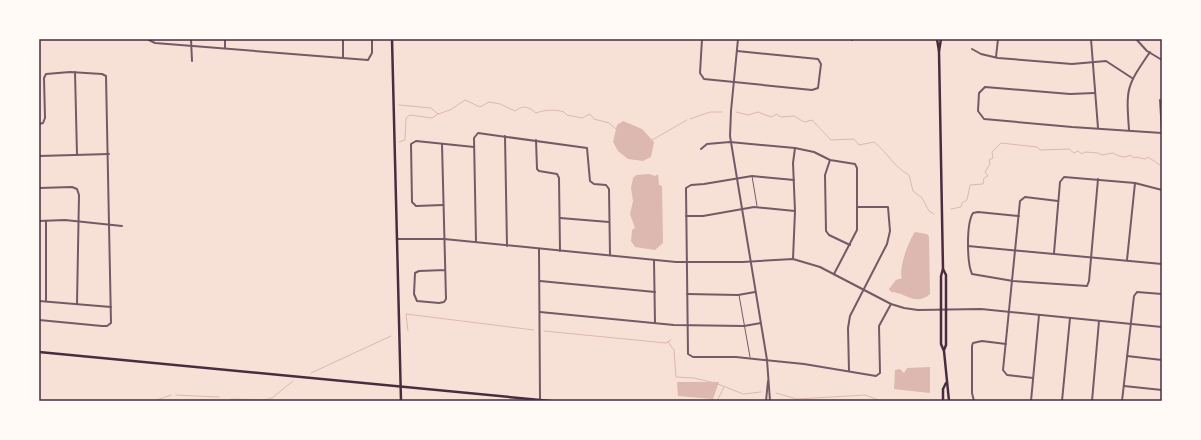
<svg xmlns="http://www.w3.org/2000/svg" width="1201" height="440" viewBox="0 0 1201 440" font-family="'Fira Sans',sans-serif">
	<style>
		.water { fill: #dcb8b0 }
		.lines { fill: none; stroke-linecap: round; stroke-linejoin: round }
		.stream { stroke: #dcb8b0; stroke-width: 1 }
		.service { stroke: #755966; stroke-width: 1 }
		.minor { stroke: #755966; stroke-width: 2 }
		.tertiary { stroke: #755966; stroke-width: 2 }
		.secondary { stroke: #4a2c40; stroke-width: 2.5 }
		.neatline { fill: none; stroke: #4a2c40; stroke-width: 1.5 }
	</style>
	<rect width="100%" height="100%" fill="#f7e1d7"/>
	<!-- water -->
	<g class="water">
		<polygon points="623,121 642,129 654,142 651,157 643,161 628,159 618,151 613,142 617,125"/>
		<polygon points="649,174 655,176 658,174 659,185 662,186 663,243 655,250 635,247 631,241 632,230 635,228 630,214 633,201 631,188 633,178 636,175"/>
		<path d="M 915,232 L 927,234 L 929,237 L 930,294 C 916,307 905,292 891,292 L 889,289 L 896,280 L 902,278 C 898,269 909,240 915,232 Z"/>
		<polygon points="930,367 930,393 894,389 895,370 900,369 904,373 907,368"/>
		<polygon points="677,382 719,382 713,399 678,396"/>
	</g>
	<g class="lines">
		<!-- stream -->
		<g class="stream">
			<path d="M 399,105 L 431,108 L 438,114 L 450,110 L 465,100 L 480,107 L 489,102 L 500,104 L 515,111 C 524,105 527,106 536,113 C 544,110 555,109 564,112 L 567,115 L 582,118 L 590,114 L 594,119 L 609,123 L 616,129"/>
			<path d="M 736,112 L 748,115 L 758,112 L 771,117 L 777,114 L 780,117 L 794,116 L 804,122 L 812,120 L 831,140 L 854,139 L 859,145 L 874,142 C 887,152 894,167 909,175 L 913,191 L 922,198 L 929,211 L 934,214"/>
			<polyline points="690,119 710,112 722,112"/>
			<polyline points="652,140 687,120"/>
			<polyline points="399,142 405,140 406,118 410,115 432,118 438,114"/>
			<path d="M 951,209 L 961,207 L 962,203 L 967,200 L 970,185 L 983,184 L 984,178 L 988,176 L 985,172 L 990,164 L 989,160 L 993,158 L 992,152 L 1001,143 L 1037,147 L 1040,150 L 1069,149 L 1074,153 L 1078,151 L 1082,154 L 1085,152 L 1098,153 L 1102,155 L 1113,153 C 1118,156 1125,159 1130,155 L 1134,158 L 1136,157 L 1145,159 L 1148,157 L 1160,165 L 1162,163"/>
			<polyline points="408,331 406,314 534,330"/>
			<polyline points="544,331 666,343 671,340"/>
			<polyline points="668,342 674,350 676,377 694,378 711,382"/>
			<polyline points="311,373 391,336"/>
			<polyline points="718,384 743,394 761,392"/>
			<polyline points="776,393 797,399 865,395 881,401"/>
			<polyline points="176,395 219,397"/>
			<polyline points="231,399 264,400 272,398 293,381"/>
			<polyline points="154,401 171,395"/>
			<polyline points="717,401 724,387"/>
		</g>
		<!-- service -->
		<g class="service">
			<polyline points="752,176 757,206"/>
			<polyline points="739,295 750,357"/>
		</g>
		<!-- minor -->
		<g class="minor">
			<polyline points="147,39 155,43 368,60 372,53 372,39"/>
			<polyline points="191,39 192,61"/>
			<polyline points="702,39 700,73 704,79 812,90 818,88 821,64 818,59 737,51"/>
			<polyline points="851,39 852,40"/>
			<polyline points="1091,39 1098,128"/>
			<polyline points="225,48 225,39"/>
			<polyline points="972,49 981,54 998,58 1072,64 1106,61 1132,78"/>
			<polyline points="996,57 998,39"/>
			<polyline points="343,58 343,39"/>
			<polyline points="75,72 77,155"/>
			<polyline points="1095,93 1070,94 985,87 979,93 978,111 984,119 1072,127 1162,133"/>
			<polyline points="1160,100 1162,133"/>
			<polyline points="39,124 43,123 45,118 44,78 46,74 70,72 102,74 106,76 111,323 107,326 102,326 39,320"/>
			<path d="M 1129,130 C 1126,88 1126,87 1150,52"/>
			<polyline points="505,136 507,246"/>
			<polyline points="536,140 537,169 539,171 557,174 559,178 560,251"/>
			<polyline points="442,144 446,299 444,302 439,303 417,301 414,294 415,273 419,271 445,270"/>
			<polyline points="701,149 707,144 730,142 795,148 814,152 830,160 855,164 857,168 857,230 834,274"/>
			<polyline points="39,156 109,154"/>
			<polyline points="830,160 825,175 826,231 829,235 850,245"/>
			<polyline points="794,180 752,176 704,184 691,185 686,188 688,354 693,357 736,357 804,364 876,376 880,373 879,326 891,304"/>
			<polyline points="39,188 72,187 77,189 79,195 77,304"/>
			<polyline points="443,205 416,206 412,202 411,144 416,141 474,147"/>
			<polyline points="686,216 703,216 754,207 795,211"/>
			<path d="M 1019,216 L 978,212 L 973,213 C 966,224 967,263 972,274 L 1013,281 L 1087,286 L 1089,281 L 1098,179"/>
			<polyline points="560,218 609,222"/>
			<polyline points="39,221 65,220 122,226"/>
			<polyline points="46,221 46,301"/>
			<polyline points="476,242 474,138 478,133 587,148 590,181 594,184 606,185 609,189 610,255"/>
			<polyline points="968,246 1162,264"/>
			<polyline points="1054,253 1060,182 1064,177 1135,183 1162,190"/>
			<polyline points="793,259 795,211 793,163 795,148"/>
			<polyline points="654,260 655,323"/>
			<polyline points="1127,260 1135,183"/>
			<polyline points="540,281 655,292"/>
			<polyline points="687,294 738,295 755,292"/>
			<polyline points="39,301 111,307"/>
			<polyline points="540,312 674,325 744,326 761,323"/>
			<polyline points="1127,356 1162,360"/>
			<polyline points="849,371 848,328 850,316 887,244 890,231 888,207 858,207"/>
			<polyline points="1033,378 1007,375 1003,370 1020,201 1025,197 1058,201"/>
			<polyline points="1124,386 1162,390"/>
			<polyline points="974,401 972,393 972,346 973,343 982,341 1006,344"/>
			<polyline points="1031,401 1039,315"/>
			<polyline points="1062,401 1070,318"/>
			<polyline points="1092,401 1099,321"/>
			<polyline points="1122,401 1134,296 1137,292 1162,294"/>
		</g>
		<!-- tertiary -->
		<g class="tertiary">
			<polyline points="738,39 731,111 730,136 767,360 770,401"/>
			<polyline points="1136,39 1147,51 1162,60"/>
			<polyline points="398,239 444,239 676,262 743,262 793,259 820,267 891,304 904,308 918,310 981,309 1162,327"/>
			<polyline points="539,249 540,401"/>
			<polyline points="766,401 768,381"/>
		</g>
		<!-- secondary -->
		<g class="secondary">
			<polyline points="392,39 401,401"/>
			<polyline points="937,39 939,51"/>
			<polyline points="941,39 939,51 943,269 941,276 941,344 944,351 949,401"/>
			<polyline points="943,269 946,275 946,345 944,350"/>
			<polyline points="39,352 551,401"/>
			<polyline points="943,401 943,389 946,383"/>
		</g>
	</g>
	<!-- border -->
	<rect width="1201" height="440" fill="none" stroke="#fffaf5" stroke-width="80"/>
	<rect x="40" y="40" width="1121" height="360" class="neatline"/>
</svg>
